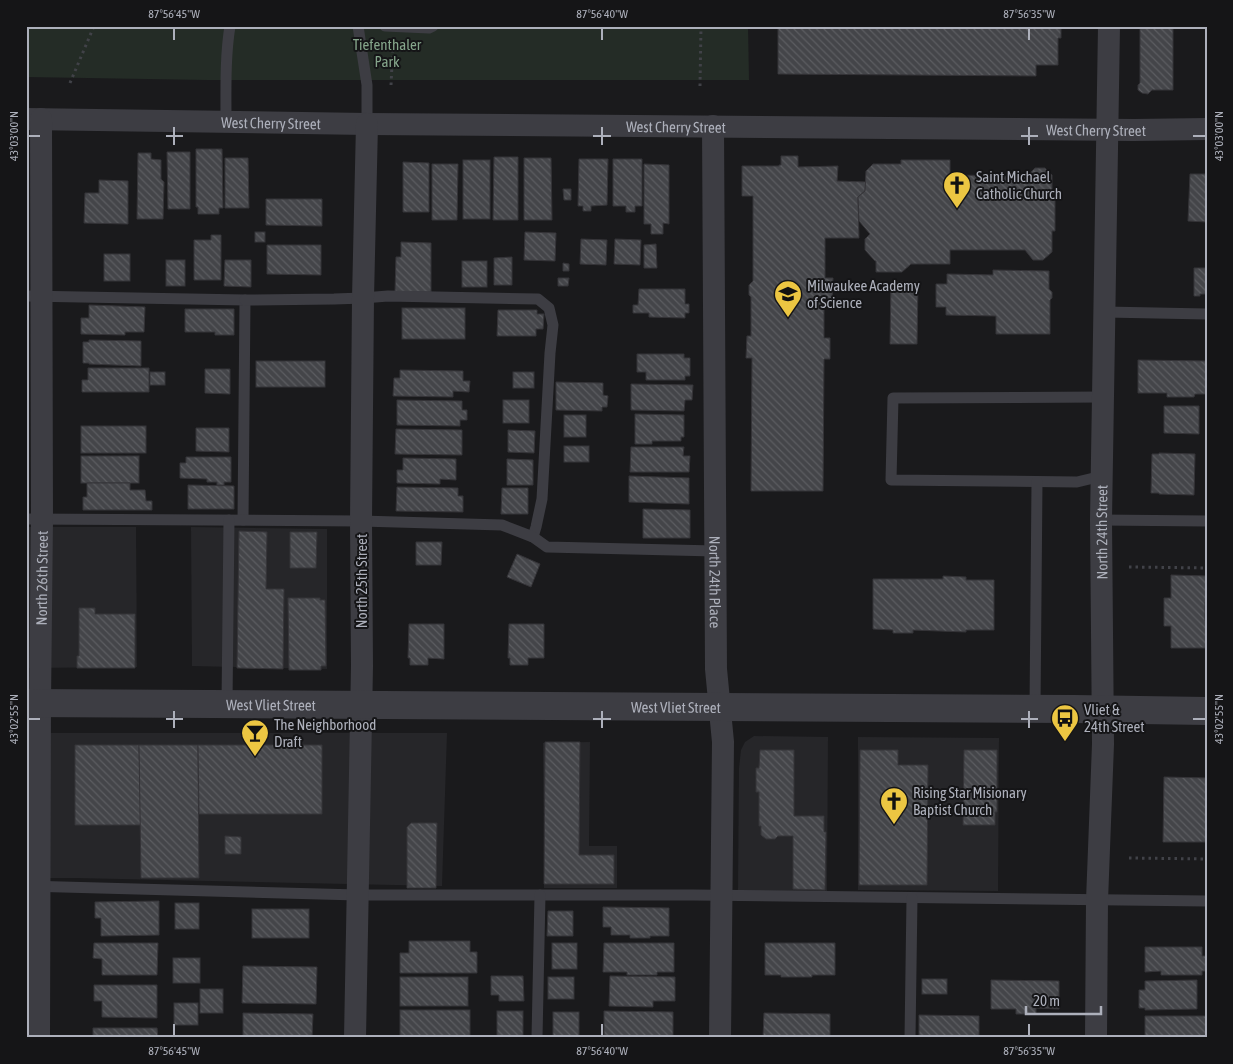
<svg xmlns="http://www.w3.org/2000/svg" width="1233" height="1064" viewBox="0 0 1233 1064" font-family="'Asap Condensed',sans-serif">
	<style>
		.built { fill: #262629 }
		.green { fill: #242c26 }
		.building { fill: url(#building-back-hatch); stroke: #353438 }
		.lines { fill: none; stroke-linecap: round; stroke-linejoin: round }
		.path { stroke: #414248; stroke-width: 3; stroke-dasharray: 2.5 4; stroke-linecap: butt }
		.service { stroke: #3d3d43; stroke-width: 11 }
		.minor { stroke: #3d3d43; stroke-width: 22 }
		.tertiary { stroke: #3d3d43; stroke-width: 28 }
		.ticks { fill: none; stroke: #adb0bb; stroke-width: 2 }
		.labels { text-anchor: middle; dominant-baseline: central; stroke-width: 4; stroke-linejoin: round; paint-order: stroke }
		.park-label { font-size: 15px; fill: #85a58b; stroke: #151517 }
		.street-label { font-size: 15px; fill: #adb0bb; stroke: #151517 }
		.poi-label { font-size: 15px; fill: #adb0bb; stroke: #151517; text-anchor: start }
		.neatline { fill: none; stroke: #adb0bb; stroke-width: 2 }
		.ticks-label { font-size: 12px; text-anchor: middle; fill: #adb0bb }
	</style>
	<defs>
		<pattern id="building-back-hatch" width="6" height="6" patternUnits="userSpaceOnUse" patternTransform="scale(1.25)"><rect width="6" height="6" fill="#444549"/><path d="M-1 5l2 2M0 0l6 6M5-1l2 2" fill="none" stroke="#5c5d61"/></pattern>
	</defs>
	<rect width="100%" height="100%" fill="#1a1a1c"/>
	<!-- built -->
	<g class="built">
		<polygon points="26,527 136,527 137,667 26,668"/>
		<polygon points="191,527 327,529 327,669 192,666"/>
		<polygon points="26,733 447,733 442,886 75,878 26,878"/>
		<polygon points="754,736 828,737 827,891 738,891 739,768 741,750 745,742"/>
		<polygon points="858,737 999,738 998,891 858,890"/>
		<polygon points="590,742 589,846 617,846 617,888 544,888 543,743"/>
	</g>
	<!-- green -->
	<polygon class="green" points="26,26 748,26 749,80 207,80 26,77"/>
	<!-- building -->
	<g class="building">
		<polygon points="778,26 1061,26 1061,38 1058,38 1058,65 1036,65 1036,76 778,74"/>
		<polygon points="1140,26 1173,26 1173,90 1152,90 1148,94 1142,93 1138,90 1138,85 1140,83"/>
		<polygon points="196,149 222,149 223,208 219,208 219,214 198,214 198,207 196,207"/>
		<polygon points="167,152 190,152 190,209 168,209"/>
		<polygon points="138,153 151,153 151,159 161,160 161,179 164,182 163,219 137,219"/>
		<polygon points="781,156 798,156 798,167 838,166 837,181 866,182 865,191 858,197 859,238 825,238 825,278 833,278 832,300 824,300 824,338 830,338 830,359 824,359 823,491 751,491 752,358 746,358 747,336 751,336 751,297 749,295 749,285 753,281 753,196 742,196 742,166 779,166 779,165 781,165"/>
		<polygon points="494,157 518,157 518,220 493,220"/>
		<polygon points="225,158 248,158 249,208 225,208"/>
		<polygon points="524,158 551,158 552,220 524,220"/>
		<polygon points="579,159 608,159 607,205 591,206 591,211 583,211 583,206 578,206"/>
		<polygon points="613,159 642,159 642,206 635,206 635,212 626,212 626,206 613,206"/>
		<rect x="463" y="160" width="27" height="59"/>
		<polygon points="901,160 950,160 950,175 1027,176 1035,168 1045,168 1052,175 1052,197 1055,197 1055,231 1052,231 1052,252 1043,260 1033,260 1025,250 950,250 950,264 911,264 902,272 876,272 876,261 875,261 865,250 865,239 870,234 859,221 858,197 865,191 866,171 873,164 901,164"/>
		<polygon points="403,162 429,163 429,212 403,212"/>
		<polygon points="432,164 458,164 457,220 432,220"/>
		<polygon points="644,164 669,165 669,224 663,223 663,234 651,234 651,224 644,224"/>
		<polygon points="1190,174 1207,174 1207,222 1188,221"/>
		<polygon points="99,180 128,181 128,224 84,223 85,193 99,193"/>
		<polygon points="563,189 571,189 571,200 564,200"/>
		<polygon points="266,199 322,199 322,226 266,225"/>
		<rect x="255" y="232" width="10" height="10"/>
		<polygon points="525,232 556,233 555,261 524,260"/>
		<polygon points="211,235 221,235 221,280 194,280 194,240 211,240"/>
		<polygon points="581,239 607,240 606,265 580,264"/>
		<polygon points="615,239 641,240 640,265 614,264"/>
		<polygon points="401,242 431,243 431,292 395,292 396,257 401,257"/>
		<polygon points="656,244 657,268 644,268 644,245"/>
		<polygon points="267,245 321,245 321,275 267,274"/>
		<rect x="104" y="254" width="26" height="27"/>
		<polygon points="512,257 512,285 494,285 494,258"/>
		<rect x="166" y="260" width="19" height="26"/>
		<polygon points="225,260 251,260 251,287 224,286"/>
		<rect x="462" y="261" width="25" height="26"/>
		<polygon points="563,263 569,264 569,271 563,271"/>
		<polygon points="1194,268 1207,268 1207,294 1200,294 1200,296 1194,296"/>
		<polygon points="993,270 1049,271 1049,289 1052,292 1052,298 1050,300 1050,334 996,334 996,316 946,315 946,307 936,307 936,284 947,284 947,274 993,275"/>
		<polygon points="558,278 569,278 568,286 558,286"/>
		<polygon points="891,282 918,282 917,344 890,344"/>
		<polygon points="639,289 685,289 685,304 689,304 689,313 685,313 685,318 649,317 649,313 633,313 633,305 638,305"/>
		<polygon points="89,305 145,307 144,332 125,332 125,335 81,334 81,318 89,318"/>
		<rect x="402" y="308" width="63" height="31"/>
		<polygon points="185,309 234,309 234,335 215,335 215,332 185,332"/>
		<polygon points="498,310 537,310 537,314 544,314 543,329 536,329 536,336 497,336"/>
		<polygon points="89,340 141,341 141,366 89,364 89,363 83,363 83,342 89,342"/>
		<polygon points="637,354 684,354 684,358 690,358 690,376 685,376 685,380 646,380 646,372 637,372"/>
		<polygon points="1138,360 1207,361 1207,394 1195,394 1194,397 1167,397 1167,393 1138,393"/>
		<rect x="256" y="361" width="69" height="26"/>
		<polygon points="88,368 149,368 149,392 82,392 82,380 88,380"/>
		<polygon points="205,369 230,369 230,394 205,393"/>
		<polygon points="400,370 463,371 463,381 470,381 469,392 453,391 453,397 393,396 394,378 400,378"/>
		<rect x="150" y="372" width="15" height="13"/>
		<rect x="513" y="372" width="21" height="16"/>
		<polygon points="556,382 603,383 603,395 608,396 607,407 602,407 602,411 556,410"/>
		<polygon points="631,384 693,385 692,400 685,400 684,411 631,410"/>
		<polygon points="397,400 462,401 462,410 467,410 467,420 460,420 460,426 397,425"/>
		<rect x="503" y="400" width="26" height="23"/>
		<polygon points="1164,406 1199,406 1199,434 1164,433"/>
		<polygon points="635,414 684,415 684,437 681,437 681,441 652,441 652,444 635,444"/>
		<rect x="564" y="415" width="22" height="22"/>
		<rect x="81" y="426" width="65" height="27"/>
		<polygon points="196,428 229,428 229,452 196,451"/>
		<polygon points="396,429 462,430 462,455 395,454"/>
		<polygon points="508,430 535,431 534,453 508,452"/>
		<rect x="564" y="446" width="25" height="16"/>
		<polygon points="631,447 684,447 683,456 690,456 689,472 630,472"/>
		<polygon points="1159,453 1195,454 1194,495 1159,494 1159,493 1151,493 1152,454 1159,454"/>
		<rect x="81" y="456" width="58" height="27"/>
		<polygon points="186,457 231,457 231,482 224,482 224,485 217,485 217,482 207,482 207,479 180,478 180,463 186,463"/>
		<polygon points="403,458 456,459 456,480 440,479 440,484 397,483 397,470 403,470"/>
		<polygon points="507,459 533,460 533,485 507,485"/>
		<polygon points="629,476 689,478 689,504 629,502"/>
		<polygon points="87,483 130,483 130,490 145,490 146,501 152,501 152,510 83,510 83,497 87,497"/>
		<polygon points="188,485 234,486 234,509 188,509"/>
		<polygon points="397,487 458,488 458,496 463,496 463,512 396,511"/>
		<polygon points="502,488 528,488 528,514 501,514"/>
		<polygon points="643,509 690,510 690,538 643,538"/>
		<polygon points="239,531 267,532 266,589 284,589 283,669 237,668"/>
		<polygon points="290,532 317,532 316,568 290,568"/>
		<polygon points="416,542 442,542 441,565 416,565"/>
		<polygon points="517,554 540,564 531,587 507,577"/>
		<polygon points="1171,575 1207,576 1207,602 1205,602 1205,621 1207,621 1207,648 1171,648 1171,626 1164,626 1164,598 1171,598"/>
		<polygon points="943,576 966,577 966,580 994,580 994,630 966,630 966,632 913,630 913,633 893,633 893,630 873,629 873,579 943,579"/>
		<polygon points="288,598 320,598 320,600 325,600 326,666 321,666 321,670 289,670"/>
		<polygon points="79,608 95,608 95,614 135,614 135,668 77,668 77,656 79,656"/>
		<polygon points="409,624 444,624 444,659 428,658 428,665 410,665 410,658 408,658"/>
		<polygon points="509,624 544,624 544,658 528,658 528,665 510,665 510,658 508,658"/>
		<polygon points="545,742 580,742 579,855 614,855 614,884 544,884"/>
		<polygon points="75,745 139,745 141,825 75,825"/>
		<polygon points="139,745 198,745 199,878 141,878"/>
		<polygon points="198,745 322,745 322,814 199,814"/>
		<polygon points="760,750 794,750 794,816 824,816 824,832 826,832 825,890 793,889 793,836 778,836 775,839 766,839 761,835 761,826 759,826 759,792 756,792 756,768 759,768"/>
		<polygon points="860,750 898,750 898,765 928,765 927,885 859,885"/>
		<polygon points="964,750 997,750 997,812 995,812 995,825 963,825"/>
		<polygon points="1164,777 1207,778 1207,842 1163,842"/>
		<polygon points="411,823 437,823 436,888 407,888 407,827"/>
		<polygon points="225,836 241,837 241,854 225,854"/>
		<polygon points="159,901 159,935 101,936 101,918 95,918 95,902"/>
		<rect x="175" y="903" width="24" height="26"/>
		<polygon points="603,907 669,908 669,936 650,936 650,938 630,938 630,935 611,935 611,927 603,927"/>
		<rect x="252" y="909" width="57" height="29"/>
		<polygon points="548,911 573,911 573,936 547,936"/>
		<polygon points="409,941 470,941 470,952 477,952 477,973 400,973 400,953 409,953"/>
		<polygon points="94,943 158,943 157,975 102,975 102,959 93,958"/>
		<rect x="552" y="943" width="25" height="26"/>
		<polygon points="604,943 674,943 674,972 657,972 657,975 627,975 627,972 603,972"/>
		<polygon points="765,943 835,943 835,975 812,975 812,977 781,977 781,975 765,975"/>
		<polygon points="1145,947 1202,947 1202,956 1206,956 1206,971 1202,971 1202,975 1161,975 1161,971 1145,972"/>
		<rect x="173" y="958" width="27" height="25"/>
		<polygon points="243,966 317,967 316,1004 242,1003"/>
		<polygon points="491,976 523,976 524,1001 499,1001 499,995 491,995"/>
		<polygon points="610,976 675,977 675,1001 653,1001 653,1007 609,1006"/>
		<rect x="400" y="977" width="68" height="29"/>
		<rect x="548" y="977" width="26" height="22"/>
		<rect x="922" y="979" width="25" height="15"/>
		<polygon points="991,980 1059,981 1059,1009 1036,1008 1036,1014 1016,1014 1016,1009 991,1009"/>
		<polygon points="1197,980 1197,1009 1145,1010 1145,1008 1139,1008 1139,990 1145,990 1145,981"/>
		<polygon points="94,985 157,985 157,1018 102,1017 102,1001 94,1001"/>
		<rect x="200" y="989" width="23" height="24"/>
		<rect x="174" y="1003" width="24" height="22"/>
		<rect x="400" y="1010" width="70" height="28"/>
		<rect x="497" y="1011" width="26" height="25"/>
		<polygon points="604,1011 673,1012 673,1038 604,1038"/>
		<rect x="553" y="1012" width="26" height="26"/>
		<polygon points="243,1013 313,1014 312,1038 243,1038"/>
		<polygon points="764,1013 830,1014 830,1038 763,1038"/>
		<polygon points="919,1015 979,1016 979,1038 919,1038"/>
		<polygon points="1145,1016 1206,1016 1207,1038 1145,1038"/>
		<polygon points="93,1028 157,1028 158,1038 93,1038"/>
	</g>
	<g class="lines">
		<!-- path -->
		<g class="path">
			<polyline points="70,83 94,26"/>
			<polyline points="391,85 393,44"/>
			<polyline points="700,86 701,26"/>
			<polyline points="1129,567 1207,568"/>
			<polyline points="1129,858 1207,859"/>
		</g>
		<!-- service -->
		<g class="service">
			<polyline points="358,26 367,85 367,124"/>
			<polyline points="385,26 429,28 433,26"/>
			<path d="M 226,122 C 226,90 225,57 230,26"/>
			<polyline points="26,296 245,300 243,520"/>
			<polyline points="245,300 334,299 363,298 388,296 538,299 549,308 553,325 550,353 542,499 536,527 533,537"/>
			<polyline points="1105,312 1207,314"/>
			<polyline points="1102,476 1077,482 891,480 893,398 1104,397"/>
			<polyline points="26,519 361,521 502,525 533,537 547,547 715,551"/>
			<polyline points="1101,520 1207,521"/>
			<polyline points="227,703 229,520"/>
			<polyline points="1035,709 1037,482"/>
			<polyline points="26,886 358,895 693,895 1207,901"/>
			<polyline points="537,1038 540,895"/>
			<polyline points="910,1038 912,898"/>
		</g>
		<!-- minor -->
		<g class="minor">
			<path id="s1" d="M 26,119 L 367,124 L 1134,130 L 1207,129"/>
			<path id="s2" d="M 713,126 L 716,669 L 723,742 L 720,1038"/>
			<path id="s3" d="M 39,1038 L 40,703 L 42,519 L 41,119"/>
			<polyline points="355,1038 362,666 361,521 363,298 367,124"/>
			<path id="s4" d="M 1096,1038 L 1097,901 L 1103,744 L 1101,520 L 1109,26"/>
		</g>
		<!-- tertiary -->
		<path class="tertiary" id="s5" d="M 26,703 L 1075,709 L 1207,711"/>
	</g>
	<!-- ticks -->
	<path class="ticks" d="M 174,28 L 174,40M 602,28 L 602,40M 1029,28 L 1029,40M 174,127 L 174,145M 602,127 L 602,145M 1029,127 L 1029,145M 28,136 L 40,136M 166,136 L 183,136M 593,136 L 611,136M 1021,136 L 1038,136M 1193,136 L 1206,136M 174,711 L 174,728M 602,711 L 602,728M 1029,711 L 1029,728M 28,719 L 40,719M 166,719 L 183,719M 593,719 L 611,719M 1021,719 L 1038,719M 1193,719 L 1206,719M 174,1024 L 174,1036M 602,1024 L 602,1036M 1029,1024 L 1029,1036"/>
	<!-- icons -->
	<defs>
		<g id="church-pin" transform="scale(1.4375)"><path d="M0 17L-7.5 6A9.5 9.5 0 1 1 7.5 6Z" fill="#ecc642" stroke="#151517"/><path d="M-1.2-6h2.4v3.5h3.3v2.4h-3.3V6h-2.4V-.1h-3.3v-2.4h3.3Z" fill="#111"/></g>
		<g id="school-pin" transform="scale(1.4375)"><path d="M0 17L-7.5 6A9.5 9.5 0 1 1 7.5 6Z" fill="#ecc642" stroke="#151517"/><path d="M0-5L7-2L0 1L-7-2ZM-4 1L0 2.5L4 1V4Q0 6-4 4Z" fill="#111"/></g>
		<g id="bus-pin" transform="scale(1.4375)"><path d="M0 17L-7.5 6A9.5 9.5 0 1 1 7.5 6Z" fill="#ecc642" stroke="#151517"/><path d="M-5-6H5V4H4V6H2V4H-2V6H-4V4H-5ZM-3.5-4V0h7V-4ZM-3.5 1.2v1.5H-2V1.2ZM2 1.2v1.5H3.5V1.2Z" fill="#111"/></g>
		<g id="bar-pin" transform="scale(1.4375)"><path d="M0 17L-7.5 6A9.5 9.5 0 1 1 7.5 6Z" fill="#ecc642" stroke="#151517"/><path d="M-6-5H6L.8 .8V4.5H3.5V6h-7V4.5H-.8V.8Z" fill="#111"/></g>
	</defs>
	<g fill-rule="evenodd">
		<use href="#church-pin" x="957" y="185"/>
		<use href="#school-pin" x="788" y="294"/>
		<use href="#bus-pin" x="1065" y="718"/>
		<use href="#bar-pin" x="255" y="733"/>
		<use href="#church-pin" x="894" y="801"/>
	</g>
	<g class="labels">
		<!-- park labels -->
		<g class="park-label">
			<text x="387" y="44">Tiefenthaler<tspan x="387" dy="17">Park</tspan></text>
		</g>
		<!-- street labels -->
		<g class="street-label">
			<text stroke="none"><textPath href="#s1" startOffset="245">West Cherry Street</textPath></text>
			<text stroke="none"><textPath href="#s1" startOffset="650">West Cherry Street</textPath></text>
			<text stroke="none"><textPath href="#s1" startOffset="1070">West Cherry Street</textPath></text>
			<text stroke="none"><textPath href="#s4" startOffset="506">North 24th Street</textPath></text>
			<text stroke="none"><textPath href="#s3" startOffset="460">North 26th Street</textPath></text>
			<text transform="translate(361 581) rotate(-90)">North 25th Street</text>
			<text stroke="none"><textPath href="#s2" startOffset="456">North 24th Place</textPath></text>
			<text stroke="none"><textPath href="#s5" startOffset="245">West Vliet Street</textPath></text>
			<text stroke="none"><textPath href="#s5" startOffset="650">West Vliet Street</textPath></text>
		</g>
		<!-- poi labels -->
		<g class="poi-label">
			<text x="976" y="176">Saint Michael<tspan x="976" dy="17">Catholic Church</tspan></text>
			<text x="807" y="285">Milwaukee Academy<tspan x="807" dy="17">of Science</tspan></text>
			<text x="1084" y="709">Vliet &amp;<tspan x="1084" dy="17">24th Street</tspan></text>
			<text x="274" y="724">The Neighborhood<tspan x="274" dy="17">Draft</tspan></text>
			<text x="913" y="792">Rising Star Misionary<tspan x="913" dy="17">Baptist Church</tspan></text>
		</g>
	</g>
	<!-- border -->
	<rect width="1233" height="1064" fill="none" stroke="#151517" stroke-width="55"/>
	<!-- scale -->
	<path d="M1026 1006v8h75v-8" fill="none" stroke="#adb0bb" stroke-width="2.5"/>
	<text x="1033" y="1006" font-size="15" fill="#adb0bb" stroke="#151517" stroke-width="4" paint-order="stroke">20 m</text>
	<rect x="28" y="28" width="1178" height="1008" class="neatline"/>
	<g class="ticks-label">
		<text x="174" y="18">87°56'45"W</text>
		<text x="602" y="18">87°56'40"W</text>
		<text x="1029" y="18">87°56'35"W</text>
		<text transform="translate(14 136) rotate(-90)" y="4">43°03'00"N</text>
		<text transform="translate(1219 136) rotate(-90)" y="4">43°03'00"N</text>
		<text transform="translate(14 719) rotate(-90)" y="4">43°02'55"N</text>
		<text transform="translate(1219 719) rotate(-90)" y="4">43°02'55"N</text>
		<text x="174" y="1055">87°56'45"W</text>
		<text x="602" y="1055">87°56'40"W</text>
		<text x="1029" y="1055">87°56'35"W</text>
	</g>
</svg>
